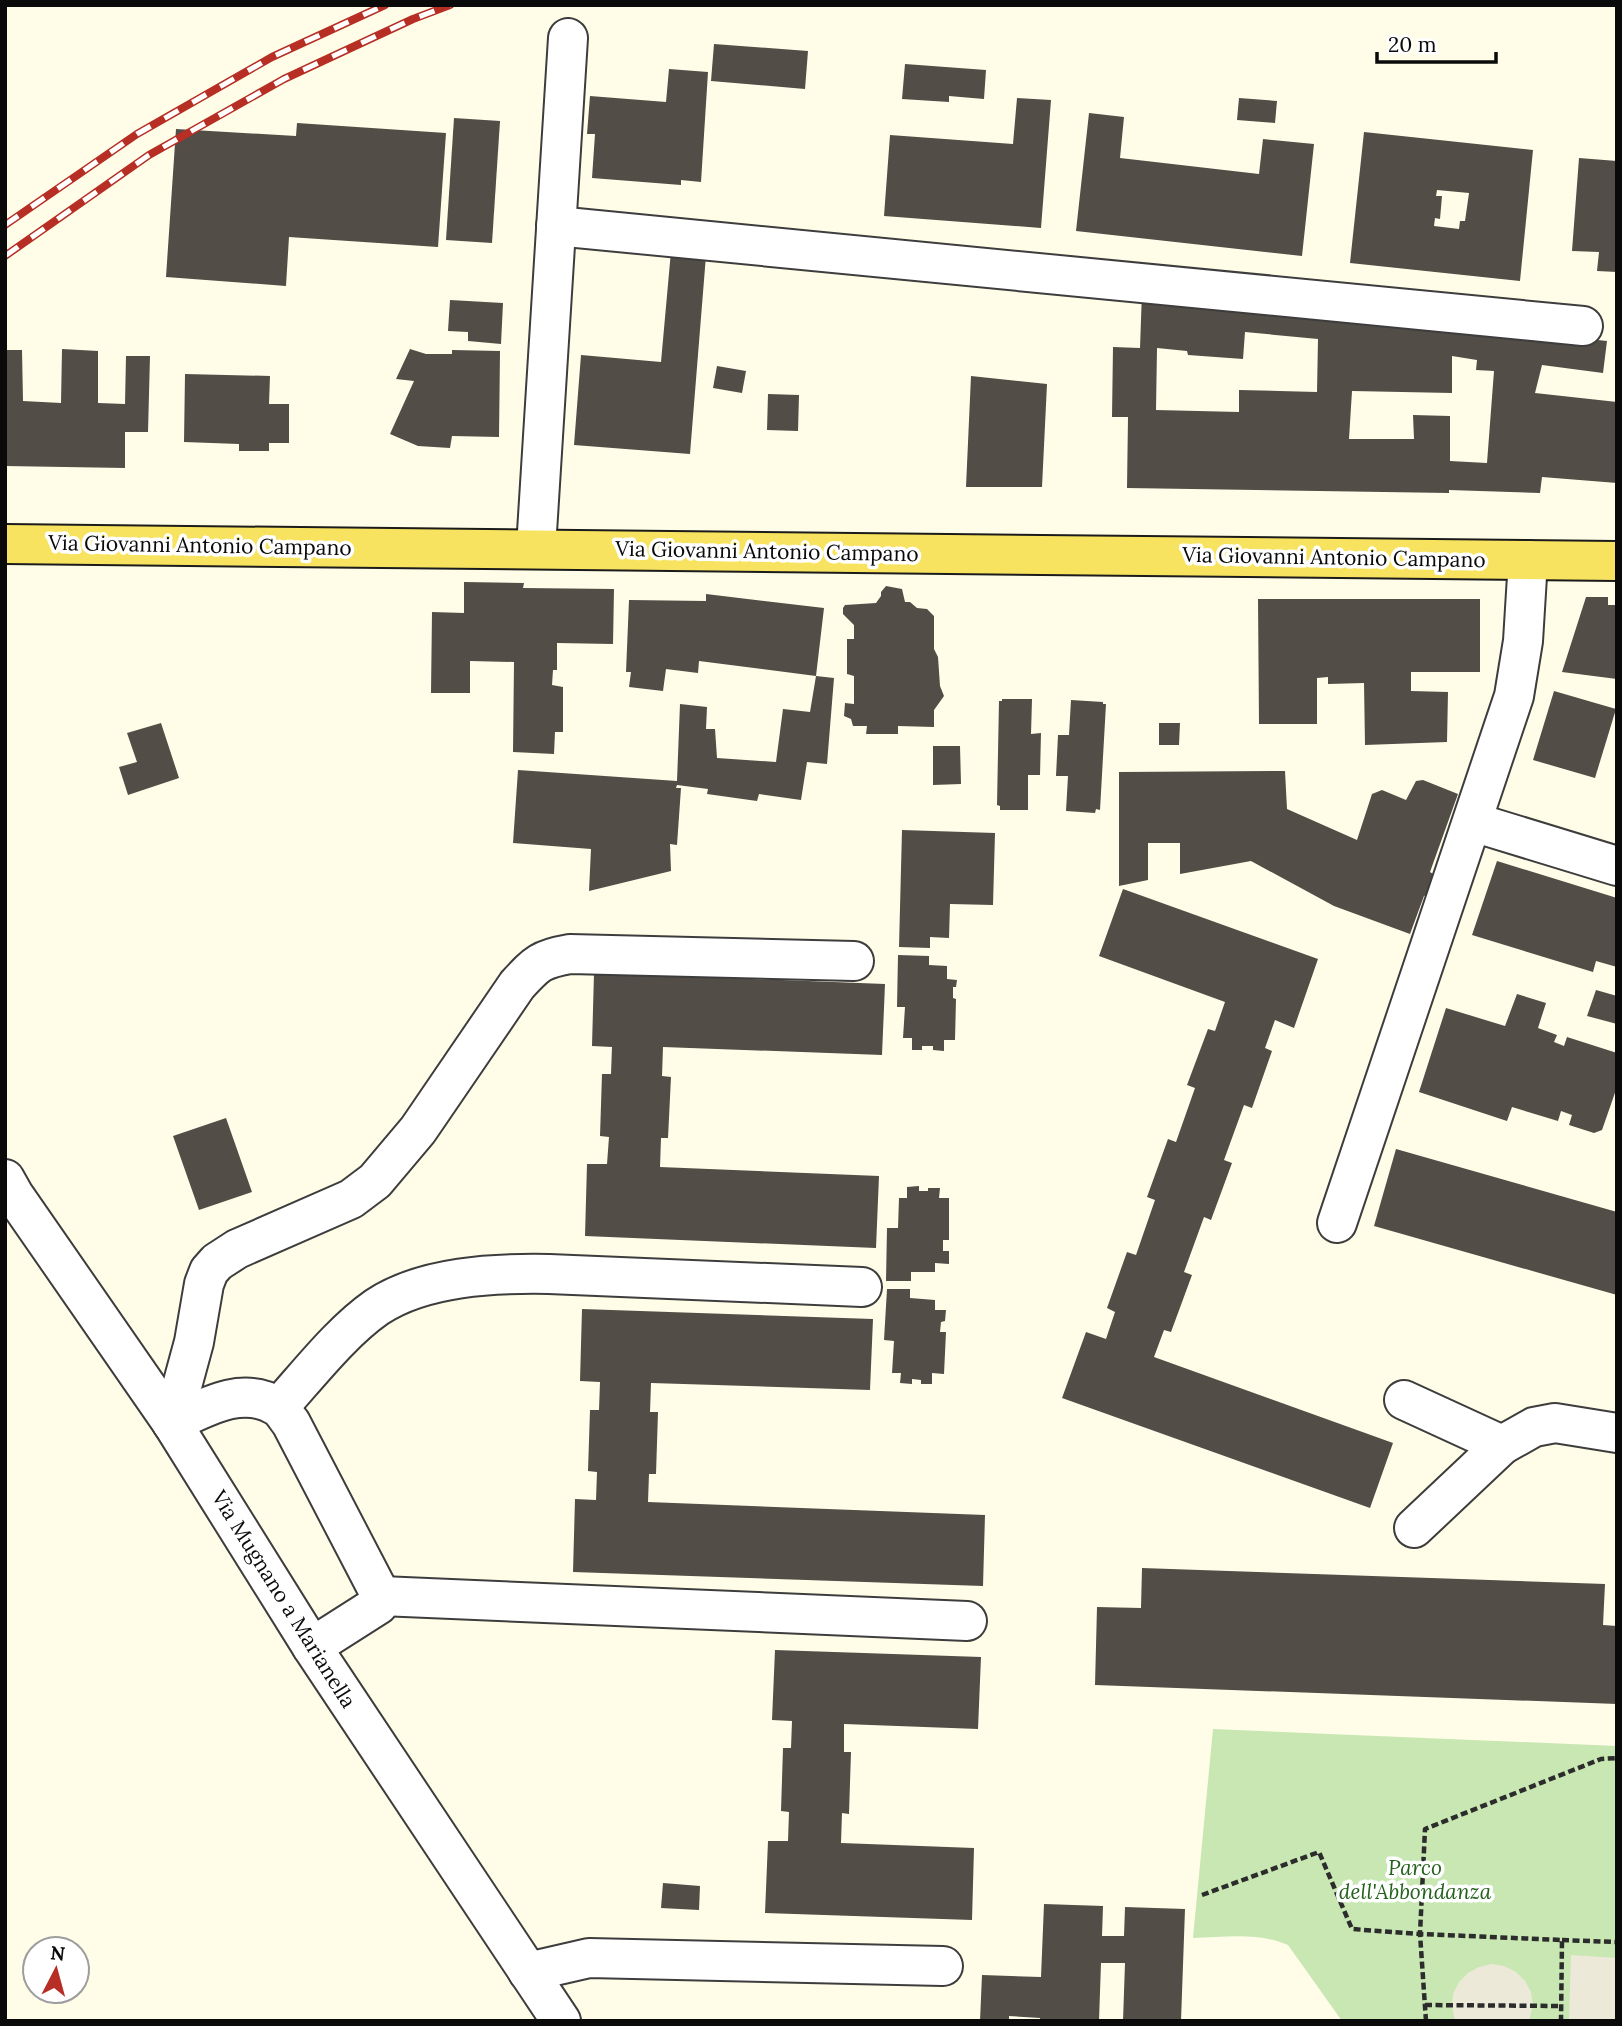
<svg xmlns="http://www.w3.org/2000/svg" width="1622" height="2026" viewBox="0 0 1622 2026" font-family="Lora,serif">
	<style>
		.green { fill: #c8e7b3 }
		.plaza { fill: #ece9d9 }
		.building { fill: #524d47; fill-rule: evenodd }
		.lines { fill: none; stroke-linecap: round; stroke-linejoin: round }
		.minor-casing { stroke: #3d3d3d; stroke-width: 42 }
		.major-casing { stroke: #1b1b1b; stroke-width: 42 }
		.path { stroke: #2c2c2c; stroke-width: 4.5; stroke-dasharray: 7 3.5; stroke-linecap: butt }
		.minor { stroke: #fff; stroke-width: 38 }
		.major { stroke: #f7e35f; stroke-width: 38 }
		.rail-casing { stroke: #b72e25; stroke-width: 8 }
		.rail { stroke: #fff; stroke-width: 5; stroke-dasharray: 16; stroke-linecap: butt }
		.labels { text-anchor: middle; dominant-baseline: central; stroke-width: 7; stroke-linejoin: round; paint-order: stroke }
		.street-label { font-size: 21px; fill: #0a0a0a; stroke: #fff }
		.park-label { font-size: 21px; font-style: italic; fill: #23601c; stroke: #fff }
	</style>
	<rect width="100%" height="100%" fill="#fffde7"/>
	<!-- green -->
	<path class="green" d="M 1213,1729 L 1617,1746 L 1617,2021 L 1342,2021 L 1288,1945 C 1259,1932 1224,1937 1193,1938 Z"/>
	<!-- plaza -->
	<g class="plaza">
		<polygon points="1571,1955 1617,1958 1617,2021 1569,2021"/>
		<polygon points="1492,1964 1504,1966 1516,1972 1525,1981 1531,1992 1533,2005 1529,2021 1455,2021 1452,2006 1453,1994 1459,1982 1468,1973 1479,1967"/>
	</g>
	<!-- building -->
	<g class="building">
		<polygon points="714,44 808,51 805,89 711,81"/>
		<polygon points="905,64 986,70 984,99 949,96 949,102 902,99"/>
		<polygon points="669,69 708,72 701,182 681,180 681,185 592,178 595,134 587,134 590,96 666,102"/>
		<polygon points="1017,98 1051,100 1041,228 884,216 890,135 1013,144"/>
		<polygon points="1239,98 1277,101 1275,123 1237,120"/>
		<polygon points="1089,113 1124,117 1120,158 1259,174 1263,139 1314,144 1302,256 1076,231"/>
		<polygon points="454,118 500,121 492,243 446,240"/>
		<polygon points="297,123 446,133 438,247 289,237 286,286 166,277 176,129 296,136"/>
		<path d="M 1364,132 L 1533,150 L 1520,281 L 1350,263 ZM 1437,190 L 1469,193 L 1465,221 L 1460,221 L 1459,229 L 1434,226 L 1435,218 L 1440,219 L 1442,196 L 1436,196 Z"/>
		<polygon points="1579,158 1617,161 1617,272 1597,271 1599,252 1572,251"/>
		<polygon points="672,240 707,243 690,454 574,445 581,355 661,362"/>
		<path d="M 1142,291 L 1607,341 L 1603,373 L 1542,365 L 1535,393 L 1617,402 L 1617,483 L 1542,477 L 1540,493 L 1449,490 L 1449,493 L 1127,488 L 1128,417 L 1112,417 L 1113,347 L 1140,348 ZM 1245,332 L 1318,339 L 1317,392 L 1239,390 L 1239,412 L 1156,410 L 1157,348 L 1187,351 L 1188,355 L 1243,359 ZM 1452,356 L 1477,360 L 1476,370 L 1494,371 L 1487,463 L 1450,461 L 1450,416 L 1413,415 L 1414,439 L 1349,439 L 1352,391 L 1452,393 Z"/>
		<polygon points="450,300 503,303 501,344 468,341 468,332 448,331"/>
		<polygon points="62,349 98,351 98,403 125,404 126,356 150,356 148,432 125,432 125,468 5,466 5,350 22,350 23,401 61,403"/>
		<polygon points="410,349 426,354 452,354 452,350 500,351 499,437 452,436 450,448 418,446 390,434 414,381 396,379"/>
		<polygon points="717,366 746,371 742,393 713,388"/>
		<polygon points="185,374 270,376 269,404 289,404 289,443 269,443 269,451 239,451 239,444 184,442"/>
		<polygon points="971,376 1047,384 1042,487 966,487"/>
		<polygon points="768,394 799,395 798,431 767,430"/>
		<polygon points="464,582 524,583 523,588 614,589 613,644 557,643 557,670 553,670 552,685 563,687 563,732 555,732 554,754 513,752 514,662 470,661 470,693 431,693 432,612 464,613"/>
		<polygon points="886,586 902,589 905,602 910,602 917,608 927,609 934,616 934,649 938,657 940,686 944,696 934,710 934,727 898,726 898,734 866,734 867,726 853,726 851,719 844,716 845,703 854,704 854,676 847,674 847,639 854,639 854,625 843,614 843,608 845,605 876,603 881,596 881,592"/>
		<polygon points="706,594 824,608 816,676 699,661 698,673 666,669 663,691 629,687 631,672 626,672 629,600 706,601"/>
		<polygon points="1586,597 1608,597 1608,605 1617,605 1617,679 1562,672"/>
		<polygon points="1258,599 1480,599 1480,672 1411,672 1411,691 1448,692 1447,742 1365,745 1364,683 1328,684 1328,677 1317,678 1317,724 1259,724"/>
		<polygon points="816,676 834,678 827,764 807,762 801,800 759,794 757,801 707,794 708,789 677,785 676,788 681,788 677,845 670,844 671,871 589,891 591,849 513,843 518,770 677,781 680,704 707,707 706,729 715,729 717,758 776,762 783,709 810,712"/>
		<polygon points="1554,691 1616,709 1595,778 1533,760"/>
		<polygon points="1002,699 1032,699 1031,734 1041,733 1040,775 1028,775 1028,810 1000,810 1000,806 997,805 999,701 1002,701"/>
		<polygon points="1071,700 1103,702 1103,704 1106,704 1100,810 1096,809 1095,813 1066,811 1068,776 1056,776 1058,735 1069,735"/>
		<polygon points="161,723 179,778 128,795 119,767 137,762 127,733"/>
		<polygon points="1159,723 1180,723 1179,745 1159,745"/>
		<polygon points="933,746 960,746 961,784 933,785"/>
		<polygon points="1285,771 1287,809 1357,840 1372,794 1382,790 1406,800 1416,781 1423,780 1458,794 1430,872 1436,876 1430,894 1424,896 1410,934 1334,906 1251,861 1180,874 1180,843 1148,843 1148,880 1119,886 1119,772"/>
		<polygon points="902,830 995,833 993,905 950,904 949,938 930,937 930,948 899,947"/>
		<polygon points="1497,861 1617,898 1617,967 1596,961 1593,972 1472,935"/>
		<polygon points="1123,889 1318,959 1294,1028 1275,1020 1265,1048 1272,1051 1252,1108 1244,1105 1224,1160 1232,1163 1211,1220 1204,1217 1184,1272 1192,1275 1171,1332 1164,1330 1154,1357 1393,1443 1370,1508 1062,1398 1086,1332 1106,1339 1115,1312 1107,1308 1127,1252 1136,1255 1155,1200 1147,1197 1168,1139 1176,1142 1195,1088 1187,1085 1208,1029 1215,1031 1225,1002 1099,956"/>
		<polygon points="898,955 929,956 929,965 947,966 947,979 957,980 956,987 953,987 953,998 956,999 955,1040 944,1040 944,1051 933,1050 933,1046 922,1046 922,1050 912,1050 912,1038 903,1038 905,1007 897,1007"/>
		<polygon points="594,973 885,984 882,1055 663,1047 662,1076 671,1077 668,1138 661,1138 660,1167 879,1176 876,1248 585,1236 587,1164 607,1164 609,1137 600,1136 602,1074 611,1074 612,1047 592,1046"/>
		<polygon points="1596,990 1617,996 1617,1024 1587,1016"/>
		<polygon points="1517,994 1546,1003 1538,1028 1557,1035 1554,1042 1564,1046 1567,1037 1617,1053 1617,1087 1602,1130 1594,1133 1569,1125 1572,1115 1561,1111 1558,1121 1512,1107 1507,1121 1419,1092 1446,1008 1505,1026"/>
		<polygon points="226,1118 252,1192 199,1210 173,1136"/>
		<polygon points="1396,1149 1617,1212 1617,1295 1374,1226"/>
		<polygon points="919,1186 919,1191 928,1191 928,1188 940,1188 939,1198 949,1198 949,1240 943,1240 943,1251 949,1251 949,1264 935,1263 935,1272 911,1272 911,1281 886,1281 887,1228 898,1228 899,1198 907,1198 907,1187"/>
		<polygon points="887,1289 910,1289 910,1298 935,1300 935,1310 946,1310 945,1321 941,1322 940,1332 946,1332 944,1374 932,1373 932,1384 921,1384 921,1380 912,1379 912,1384 900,1383 901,1373 892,1373 894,1341 884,1340"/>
		<polygon points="582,1309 873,1319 870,1390 651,1383 650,1412 658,1412 656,1474 649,1474 648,1502 985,1515 983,1586 573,1572 575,1499 596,1500 597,1472 588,1471 590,1410 599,1410 600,1382 580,1381"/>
		<polygon points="1142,1568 1605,1584 1603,1625 1617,1626 1617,1704 1095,1685 1097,1607 1141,1608"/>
		<polygon points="775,1650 981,1657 978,1729 844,1724 844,1752 851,1752 849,1814 842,1813 841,1843 974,1848 972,1920 765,1913 768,1841 788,1841 789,1812 781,1811 783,1748 791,1748 792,1721 772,1720"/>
		<polygon points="663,1883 700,1886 699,1910 661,1908"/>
		<polygon points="1044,1904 1103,1906 1102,1936 1124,1936 1125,1907 1185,1909 1181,2021 1123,2021 1125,1963 1101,1963 1099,2021 1040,2021 1040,2018 1009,2016 1009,2021 980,2021 982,1975 1041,1977"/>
	</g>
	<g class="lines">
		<!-- minor casing -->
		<g class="minor-casing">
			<g id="minor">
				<polyline points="556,226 1583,326"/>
				<polyline points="536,548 568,38"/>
				<polyline points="1473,822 1617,866"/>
				<polyline points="5,1179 14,1195 172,1423 312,1647 561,2021"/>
				<polyline points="1337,1223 1514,696 1523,641 1528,560"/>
				<polyline points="1404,1400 1502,1445"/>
				<path d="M 279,1407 C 308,1375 341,1332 377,1307 C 424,1276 494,1273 549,1274 L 862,1287"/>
				<path d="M 172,1423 L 194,1342 L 204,1284 L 209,1271 L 217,1262 L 237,1249 L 351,1199 L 375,1181 L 418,1130 L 517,985 C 537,963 541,959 570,954 L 854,961"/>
				<path d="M 172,1423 C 204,1408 242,1385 276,1406 C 282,1409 286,1417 291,1423 L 381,1596 L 378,1605 L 312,1647"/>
				<polyline points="1414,1528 1502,1445 1534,1427 1555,1423 1617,1433"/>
				<polyline points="381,1596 967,1621"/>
				<polyline points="528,1972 589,1958 943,1966"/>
			</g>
		</g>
		<!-- major casing -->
		<g class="major-casing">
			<polyline id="major" points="5,544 1617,561"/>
		</g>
		<!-- path -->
		<g class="path">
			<polyline points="1202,1895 1319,1852 1352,1929 1420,1934 1562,1940 1561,2021"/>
			<polyline points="1562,1940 1617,1942"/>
			<polyline points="1425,2005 1560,2006"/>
			<polyline points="1426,2021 1420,1934 1425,1829 1601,1759 1617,1758"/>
		</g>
		<!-- minor -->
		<use href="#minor" class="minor"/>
		<!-- major -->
		<use href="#major" class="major"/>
		<!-- rail casing -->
		<g class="rail-casing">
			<g id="rail">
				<polyline points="5,225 137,134 272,57 385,5"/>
				<polyline points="5,256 149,155 284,79 413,19 450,5"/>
			</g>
		</g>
		<!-- rail -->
		<use href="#rail" class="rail"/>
	</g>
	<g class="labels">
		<!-- street labels -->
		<g class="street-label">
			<text transform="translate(200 545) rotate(1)">Via Giovanni Antonio Campano</text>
			<text transform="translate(767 551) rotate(1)">Via Giovanni Antonio Campano</text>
			<text transform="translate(1334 557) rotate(1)">Via Giovanni Antonio Campano</text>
			<text transform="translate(284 1599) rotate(58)">Via Mugnano a Marianella</text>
		</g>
		<!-- park labels -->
		<g class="park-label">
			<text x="1415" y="1867">Parco<tspan x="1415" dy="24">dell'Abbondanza</tspan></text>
		</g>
	</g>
	<!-- border -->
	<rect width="1622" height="2026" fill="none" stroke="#0a0a0a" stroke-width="14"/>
	<!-- north arrow -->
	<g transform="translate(56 1970) rotate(6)"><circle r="33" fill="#ffffff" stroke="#9d9d9d" stroke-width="2"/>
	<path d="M0-5L12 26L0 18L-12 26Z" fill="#b72e25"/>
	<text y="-10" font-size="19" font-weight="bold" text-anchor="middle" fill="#0a0a0a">N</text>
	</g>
	<!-- scale -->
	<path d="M1377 52v10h119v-10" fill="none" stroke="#0a0a0a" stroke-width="3.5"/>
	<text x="1388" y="52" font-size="21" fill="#0a0a0a" stroke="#ffffff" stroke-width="5" paint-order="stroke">20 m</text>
</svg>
